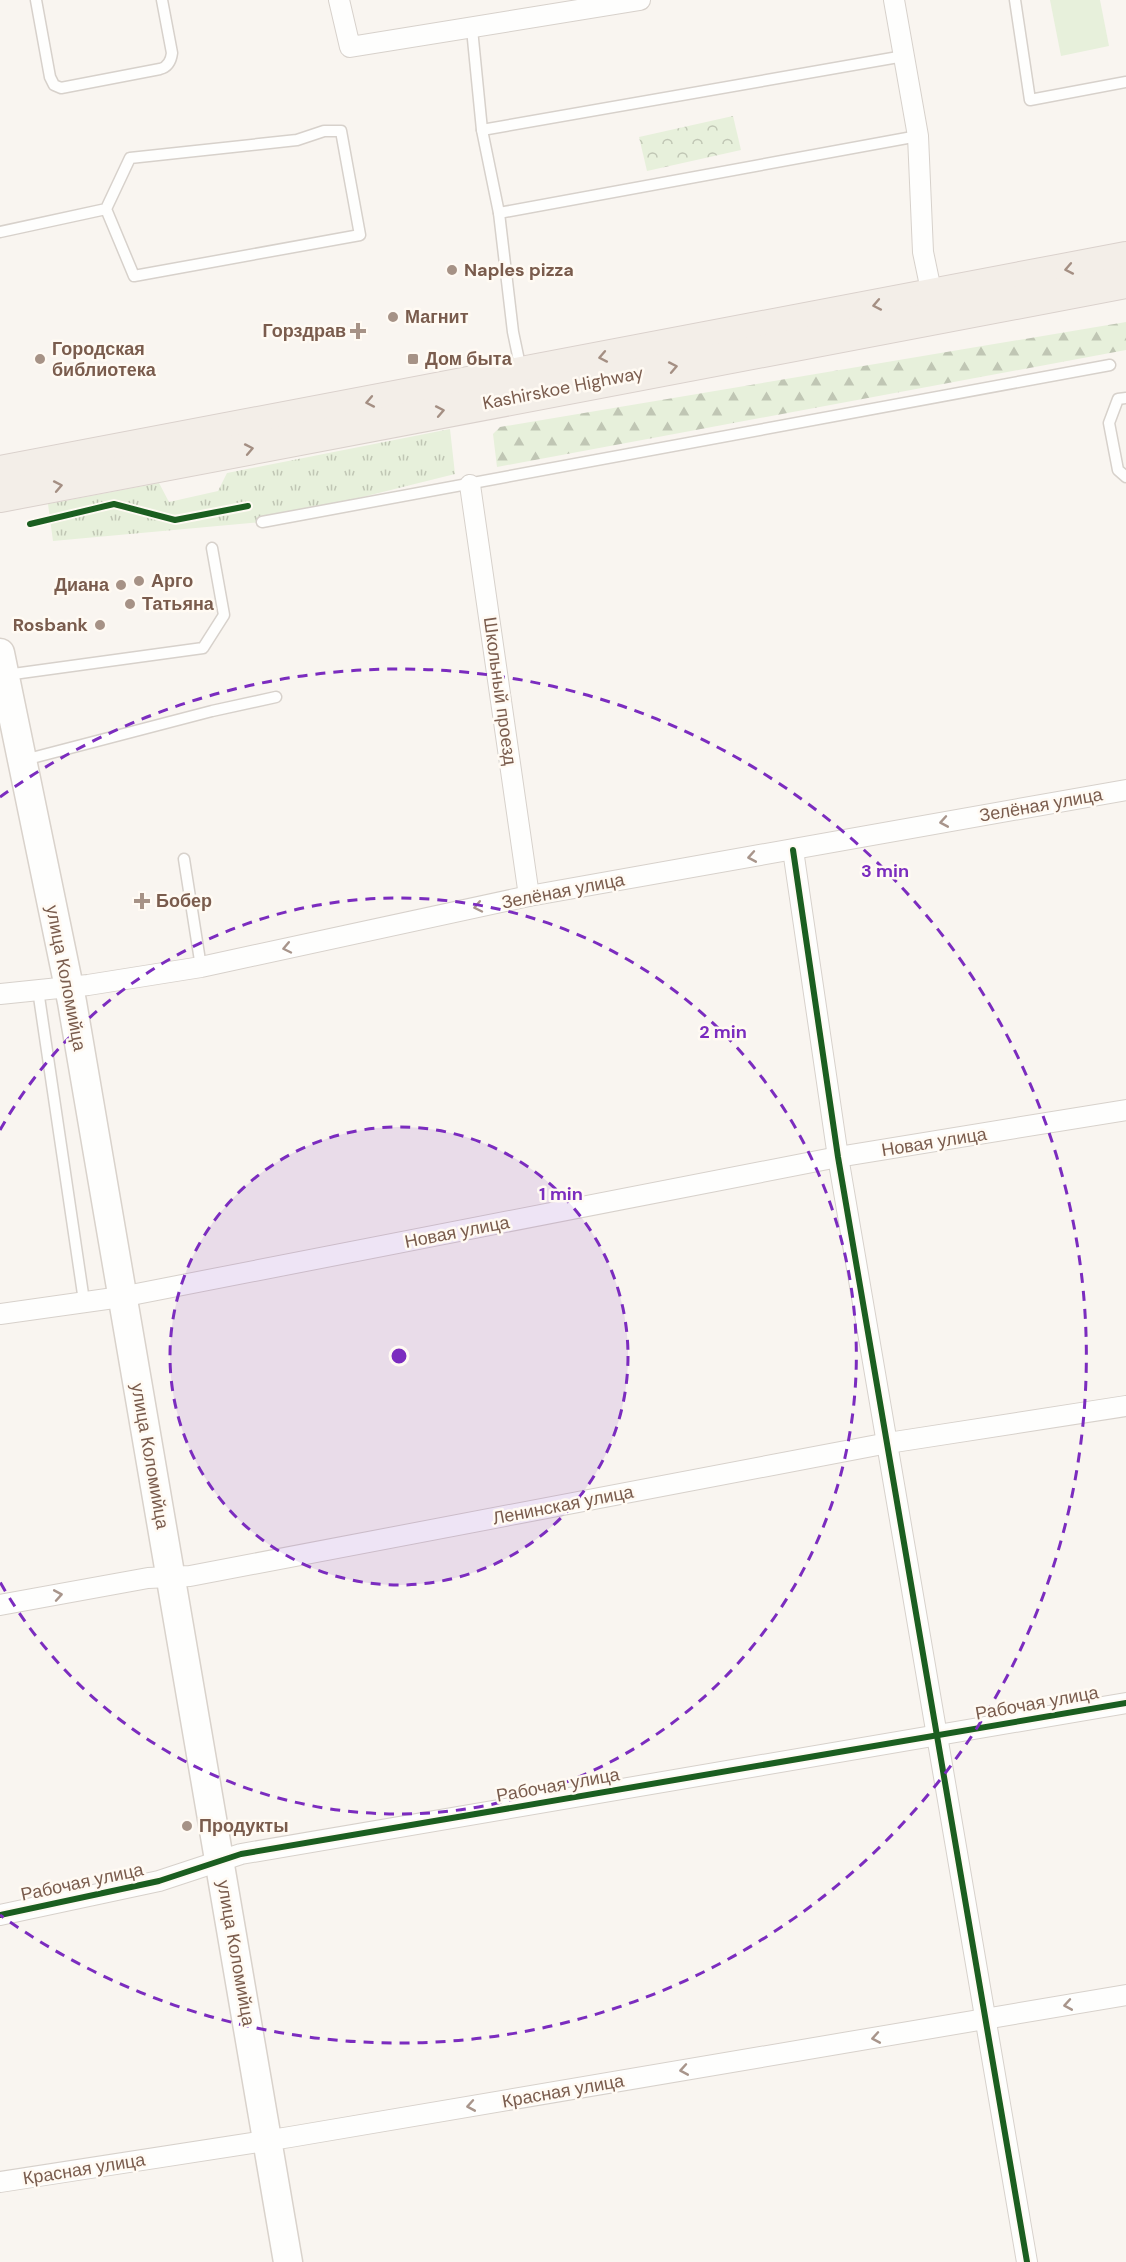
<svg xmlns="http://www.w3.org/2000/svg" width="1126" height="2262" viewBox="0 0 1126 2262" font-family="'DM Sans',sans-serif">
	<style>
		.grass { fill: url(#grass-tufts) }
		.forest { fill: url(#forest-firs) }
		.park { fill: url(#park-crowns) }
		.pitch { fill: #e7f0db }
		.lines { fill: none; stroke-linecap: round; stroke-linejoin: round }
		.lane-casing { stroke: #d7d1cb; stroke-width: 13 }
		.street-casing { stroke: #d7d1cb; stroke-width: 22 }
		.secondary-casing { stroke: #d9d2cb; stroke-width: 31 }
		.primary-casing { stroke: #dad1cc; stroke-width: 34 }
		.lane { stroke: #fefefd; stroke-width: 10 }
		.street { stroke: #fefefd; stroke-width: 20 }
		.secondary { stroke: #fefefd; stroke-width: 28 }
		.primary { stroke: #f3eee8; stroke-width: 32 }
		.cycleway-casing { stroke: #fffaf3; stroke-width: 10 }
		.cycleway { stroke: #1b5e20; stroke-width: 6 }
		.oneway { stroke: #a48f83 }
		.oneway2 { stroke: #a8958b }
		.ring { fill: none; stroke: #7b2cbf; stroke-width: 3; stroke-dasharray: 10 8 }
		.poi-dot { fill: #a69286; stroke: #fffaf3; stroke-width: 2 }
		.labels { text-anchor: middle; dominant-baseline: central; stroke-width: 5; stroke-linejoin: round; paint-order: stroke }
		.poi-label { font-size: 18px; font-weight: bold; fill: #7a5c4d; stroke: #fffaf3; text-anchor: start }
		.street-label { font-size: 18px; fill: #7a5c4d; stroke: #fffaf3 }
		.centre { fill: #7b2cbf; stroke: #fffaf3; stroke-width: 3 }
		.ring-label { font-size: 18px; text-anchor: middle; font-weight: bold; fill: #7b2cbf; stroke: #fffaf3; stroke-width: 5; stroke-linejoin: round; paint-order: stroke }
	</style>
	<defs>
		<pattern id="grass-tufts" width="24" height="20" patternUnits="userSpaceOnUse" patternTransform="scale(1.5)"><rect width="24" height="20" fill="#e7f0db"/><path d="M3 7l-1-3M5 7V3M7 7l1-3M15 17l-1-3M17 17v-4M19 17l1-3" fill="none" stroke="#c0c6b4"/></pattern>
		<pattern id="forest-firs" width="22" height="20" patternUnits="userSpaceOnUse" patternTransform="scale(1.5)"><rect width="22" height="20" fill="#e7f0db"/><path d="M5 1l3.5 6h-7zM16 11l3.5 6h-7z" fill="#c0c6b4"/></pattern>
		<pattern id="park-crowns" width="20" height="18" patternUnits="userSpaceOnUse" patternTransform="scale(1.5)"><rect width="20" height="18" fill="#e7f0db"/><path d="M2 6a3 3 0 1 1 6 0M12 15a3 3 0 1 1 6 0" fill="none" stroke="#c0c6b4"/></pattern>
	</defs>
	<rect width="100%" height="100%" fill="#f9f5f0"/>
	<!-- grass -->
	<polygon class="grass" points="450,429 455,474 262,522 53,541 48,504 159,483 169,502 218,491 227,473"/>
	<!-- forest -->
	<polygon class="forest" points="1126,322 1126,350 497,467 493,434 500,427"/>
	<!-- park -->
	<polygon class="park" points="733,116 741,150 647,171 639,137"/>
	<!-- pitch -->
	<polygon class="pitch" points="1050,0 1100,0 1109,46 1061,56"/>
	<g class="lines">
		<!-- lane casing -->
		<g class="lane-casing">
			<g id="lane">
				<path d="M 36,0 L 50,77 L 54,85 L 61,88 L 160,69 C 168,67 171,61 172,53 L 162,0"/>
				<polyline points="1015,0 1030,100 1126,82"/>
				<polyline points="472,29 482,130 499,213 513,332 521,370"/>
				<polyline points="482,130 904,56"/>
				<polyline points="499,213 918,136"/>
				<polyline points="0,232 106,209 130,158 297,140 324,131 341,131 360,235 134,276 106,209"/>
				<polyline points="1126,398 1118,399 1109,423 1118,470 1126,477"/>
				<polyline points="262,522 1110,365"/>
				<polyline points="6,675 203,648 224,615 212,548"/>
				<polyline points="24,760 212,711 276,697"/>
				<polyline points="184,859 201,967"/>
				<polyline points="38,990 84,1301"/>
			</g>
		</g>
		<!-- street casing -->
		<g class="street-casing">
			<g id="street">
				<polyline points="339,0 350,47 640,0"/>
				<polyline points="894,0 918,136 923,252 932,295"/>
				<polyline points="470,485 529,896"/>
				<polyline points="793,850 838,1157 1027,2262"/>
				<polyline points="0,994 88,985 201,967 529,896 1126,790"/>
				<polyline points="0,1314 121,1297 838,1157 1126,1110"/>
				<polyline points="0,1605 148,1578 190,1576 888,1443 1126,1406"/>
				<polyline points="0,1915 159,1881 241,1854 1126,1703"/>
				<polyline points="0,2182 290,2137 1126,1995"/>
			</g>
		</g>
		<!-- secondary casing -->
		<g class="secondary-casing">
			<polyline id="secondary" points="0,653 72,1002 288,2262"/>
		</g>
		<!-- primary casing -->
		<g class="primary-casing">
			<g id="primary">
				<polyline points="0,472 1126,258"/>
				<polyline points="0,496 1126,282"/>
			</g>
		</g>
		<!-- lane -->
		<use href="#lane" class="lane"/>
		<!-- street -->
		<use href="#street" class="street"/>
		<!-- secondary -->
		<use href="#secondary" class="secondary"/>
		<!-- primary -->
		<use href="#primary" class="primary"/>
		<!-- cycleway casing -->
		<g class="cycleway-casing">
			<g id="cycleway">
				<polyline points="30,524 114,504 175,520 248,506"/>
				<polyline points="793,850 838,1157 1027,2262"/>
				<polyline points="0,1915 159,1881 241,1854 1126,1703"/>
			</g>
		</g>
		<!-- cycleway -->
		<use href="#cycleway" class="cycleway"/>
	</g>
	<!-- one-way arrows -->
	<defs><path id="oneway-chevron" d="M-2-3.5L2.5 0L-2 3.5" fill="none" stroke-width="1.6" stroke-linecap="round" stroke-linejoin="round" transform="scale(1.5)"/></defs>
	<g class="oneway">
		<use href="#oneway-chevron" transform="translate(1069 269) rotate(169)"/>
		<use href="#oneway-chevron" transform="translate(877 305) rotate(169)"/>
		<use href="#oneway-chevron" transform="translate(603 357) rotate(169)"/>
		<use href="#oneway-chevron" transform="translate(673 367) rotate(-11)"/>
		<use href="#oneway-chevron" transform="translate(370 402) rotate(169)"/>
		<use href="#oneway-chevron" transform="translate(440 411) rotate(-11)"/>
		<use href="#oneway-chevron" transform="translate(249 449) rotate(-11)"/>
		<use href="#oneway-chevron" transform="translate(58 486) rotate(-11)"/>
	</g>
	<g class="oneway2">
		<use href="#oneway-chevron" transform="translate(944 822) rotate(170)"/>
		<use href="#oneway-chevron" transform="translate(752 857) rotate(170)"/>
		<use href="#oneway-chevron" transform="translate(478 907) rotate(168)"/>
		<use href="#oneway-chevron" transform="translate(287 948) rotate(168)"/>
		<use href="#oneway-chevron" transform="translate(58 1595) rotate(-10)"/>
		<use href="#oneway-chevron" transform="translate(1068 2005) rotate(170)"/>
		<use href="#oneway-chevron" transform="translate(876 2038) rotate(170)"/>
		<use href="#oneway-chevron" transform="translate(684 2070) rotate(170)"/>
		<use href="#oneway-chevron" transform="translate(471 2106) rotate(170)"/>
	</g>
	<!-- distance rings -->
	<circle cx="399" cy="1356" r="229" fill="#7b2cbf" fill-opacity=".12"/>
	<g class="ring">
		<circle cx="399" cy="1356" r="229"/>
		<path d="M0 1130A458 458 0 1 1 0 1582"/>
		<path d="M0 797A687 687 0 1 1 0 1915"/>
	</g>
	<!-- markers -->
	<g class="poi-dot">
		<circle cx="452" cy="270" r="6"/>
		<circle cx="393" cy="317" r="6"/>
		<path d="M355 322h6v6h6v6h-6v6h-6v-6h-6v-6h6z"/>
		<circle cx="40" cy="359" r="6"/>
		<rect x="407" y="353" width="12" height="12" rx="3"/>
		<circle cx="139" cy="581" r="6"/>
		<circle cx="121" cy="585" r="6"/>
		<circle cx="130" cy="604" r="6"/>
		<circle cx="100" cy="625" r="6"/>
		<path d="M139 892h6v6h6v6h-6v6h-6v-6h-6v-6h6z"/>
		<circle cx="187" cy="1826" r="6"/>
	</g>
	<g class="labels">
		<!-- poi labels -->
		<g class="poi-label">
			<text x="464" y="270">Naples pizza</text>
			<text x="405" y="317">Магнит</text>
			<text x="346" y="331" text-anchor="end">Горздрав</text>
			<text x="52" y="349">Городская<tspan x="52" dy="21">библиотека</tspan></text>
			<text x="425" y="359">Дом быта</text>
			<text x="151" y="581">Арго</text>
			<text x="109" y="585" text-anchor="end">Диана</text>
			<text x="142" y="604">Татьяна</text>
			<text x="88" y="625" text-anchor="end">Rosbank</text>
			<text x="156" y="901">Бобер</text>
			<text x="199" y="1826">Продукты</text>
		</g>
		<!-- street labels -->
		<g class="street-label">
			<text transform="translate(563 388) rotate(-11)">Kashirskoe Highway</text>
			<text transform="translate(500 691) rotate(82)">Школьный проезд</text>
			<text transform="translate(1041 805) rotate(-10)">Зелёная улица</text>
			<text transform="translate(563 891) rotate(-11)">Зелёная улица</text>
			<text transform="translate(66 978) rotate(79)">улица Коломийца</text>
			<text transform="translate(934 1142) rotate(-9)">Новая улица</text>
			<text transform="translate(457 1232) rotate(-11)">Новая улица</text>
			<text transform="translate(150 1456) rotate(80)">улица Коломийца</text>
			<text transform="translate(563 1505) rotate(-11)">Ленинская улица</text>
			<text transform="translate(1037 1703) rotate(-10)">Рабочая улица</text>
			<text transform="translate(558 1785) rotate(-10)">Рабочая улица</text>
			<text transform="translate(82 1882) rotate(-12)">Рабочая улица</text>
			<text transform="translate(236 1953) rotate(80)">улица Коломийца</text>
			<text transform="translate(563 2091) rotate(-10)">Красная улица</text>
			<text transform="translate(84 2169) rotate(-9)">Красная улица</text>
		</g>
	</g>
	<circle cx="399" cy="1356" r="9" class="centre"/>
	<g class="ring-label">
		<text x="885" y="877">3 min</text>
		<text x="723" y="1038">2 min</text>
		<text x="561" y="1200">1 min</text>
	</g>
</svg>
